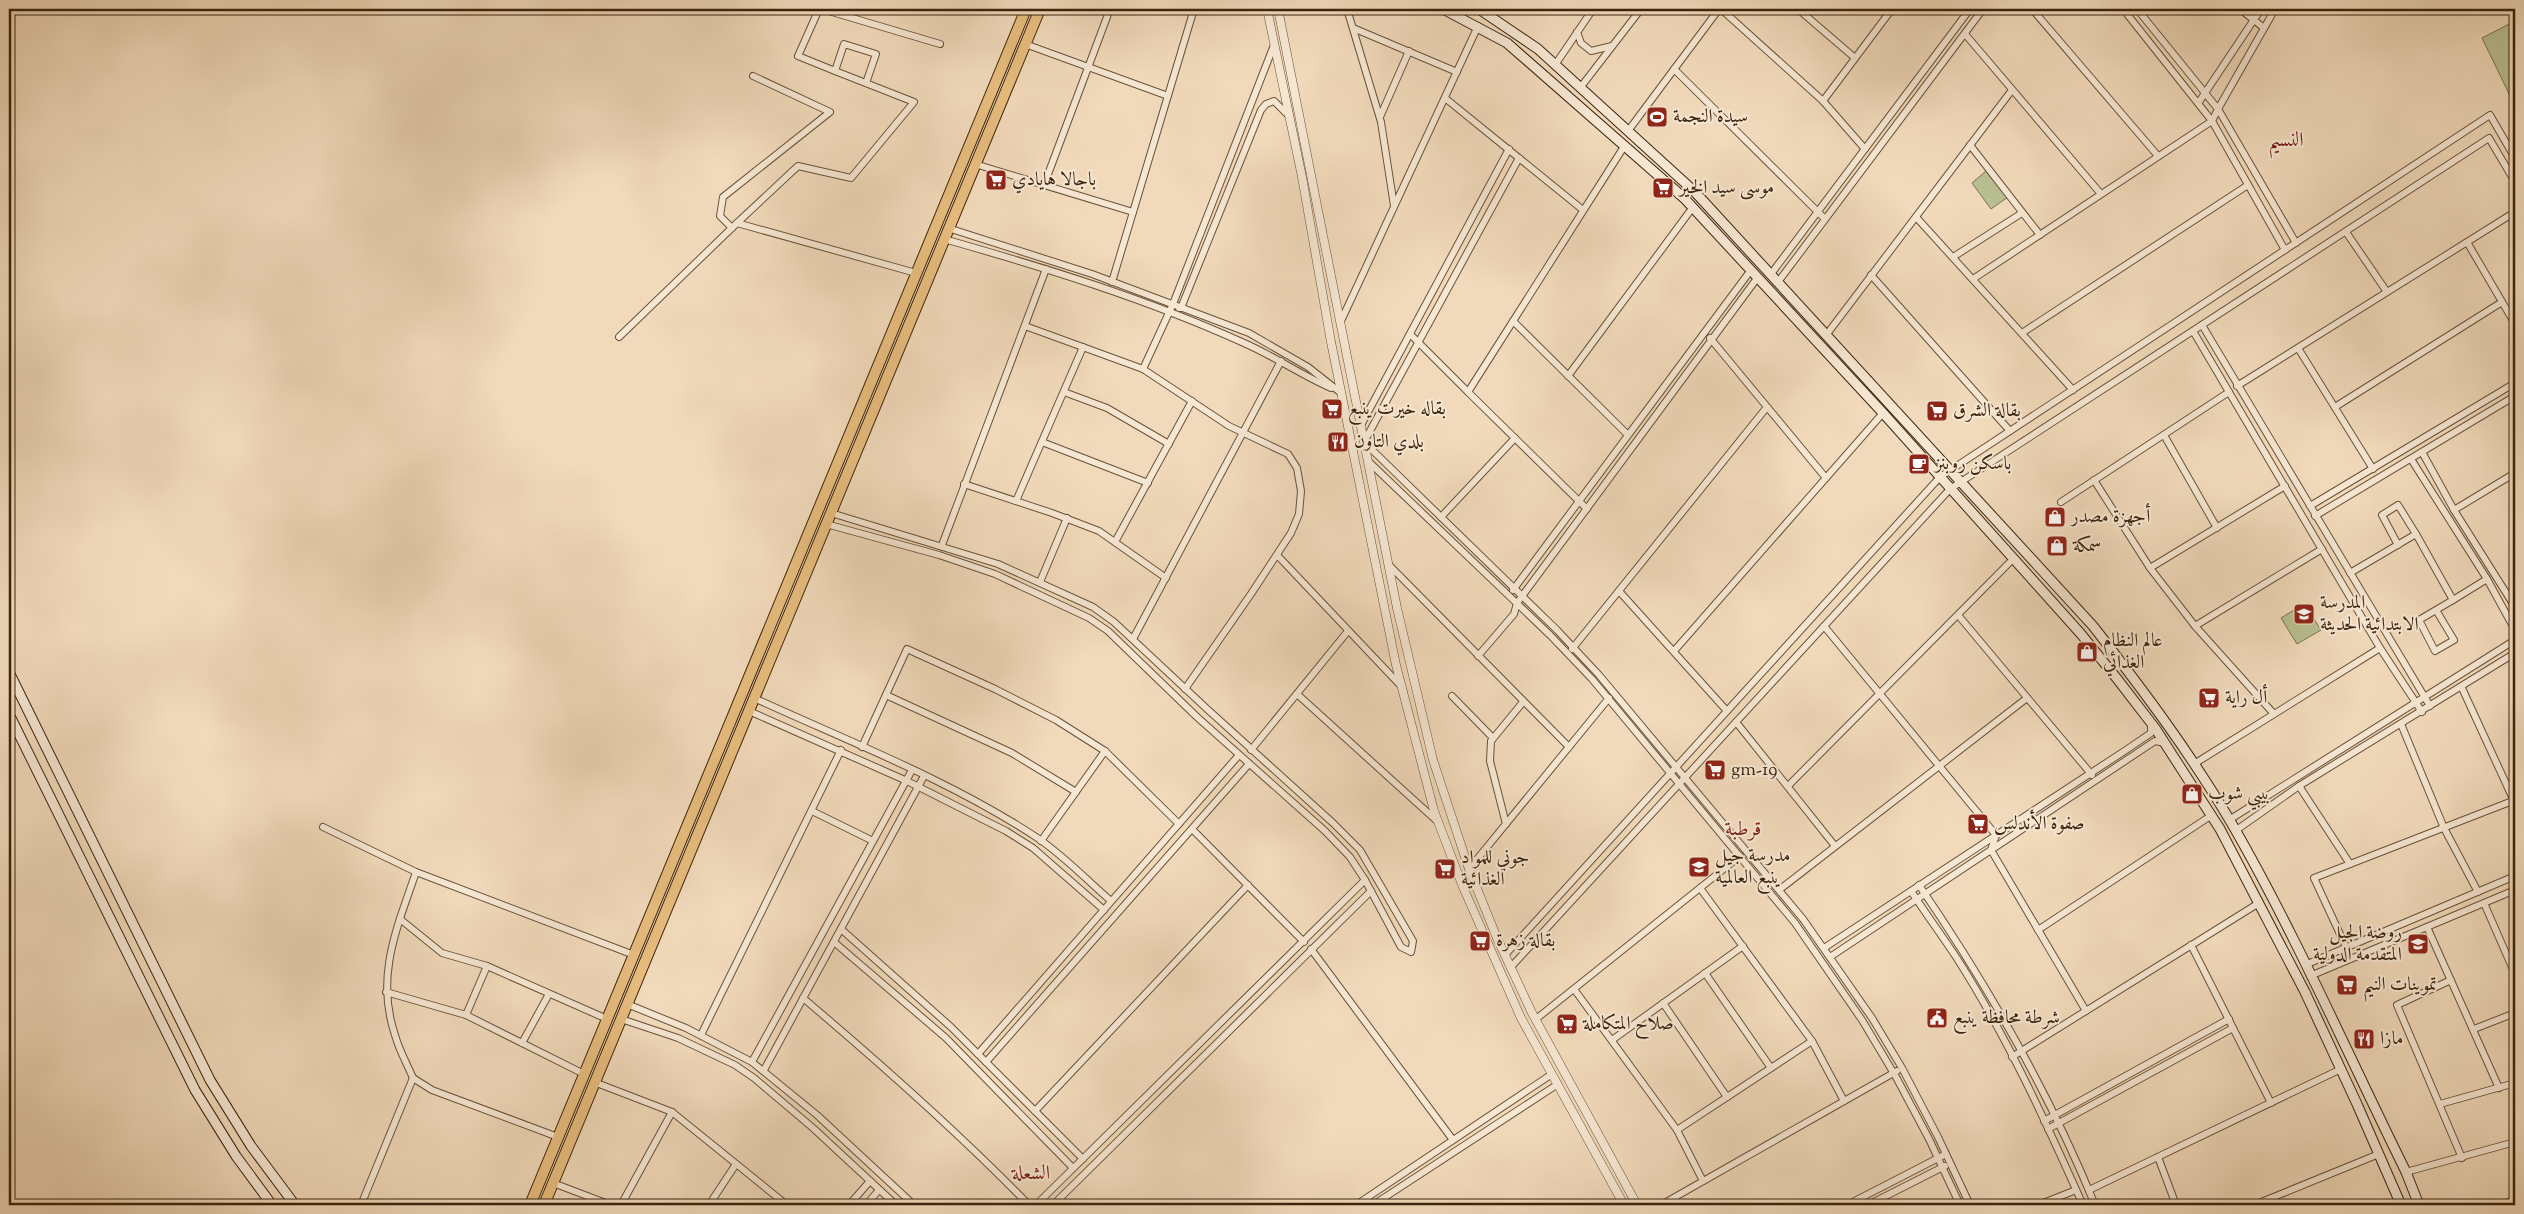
<svg xmlns="http://www.w3.org/2000/svg" width="2524" height="1214" viewBox="0 0 2524 1214" font-family="'Sorts Mill Goudy',Amiri,serif">
	<style>
		.green { fill: #b9c091; stroke: #7a7250 }
		.lines { fill: none; stroke-linecap: round; stroke-linejoin: round }
		.minor-casing { stroke: #695239; stroke-width: 8 }
		.tertiary-casing { stroke: #695239; stroke-width: 9 }
		.secondary-casing { stroke: #3c240e; stroke-width: 11 }
		.primary-casing { stroke: #3c240e; stroke-width: 12 }
		.minor { stroke: #f6e7d3; stroke-width: 6 }
		.tertiary { stroke: #f6e7d3; stroke-width: 8 }
		.secondary { stroke: #f6e7d3; stroke-width: 9 }
		.primary { stroke: #e8bd7e; stroke-width: 10 }
		.labels { text-anchor: middle; dominant-baseline: central; stroke-width: 4; stroke-linejoin: round; paint-order: stroke }
		.poi-label { font-size: 19px; fill: #3c240e; stroke: #f6e7d3; text-anchor: start }
		.neighbourhood-label { font-size: 20px; fill: #7a1f14; stroke: #f6e7d3 }
	</style>
	<rect width="100%" height="100%" fill="#f1dabb"/>
	<filter id="stains"><feTurbulence type="fractalNoise" baseFrequency=".004" numOctaves="4"/><feColorMatrix values="0 0 0 0 .2 0 0 0 0 .09 0 0 0 0 .02 0 0 0 .5 -.17"/></filter>
	<radialGradient id="worn" r=".72"><stop offset=".6" stop-color="#630" stop-opacity="0"/><stop offset="1" stop-color="#630" stop-opacity=".3"/></radialGradient>
	<!-- green -->
	<g class="green">
		<polygon points="2515,21 2515,106 2482,38"/>
		<polygon points="1986,171 2008,197 1991,209 1972,183"/>
		<polygon points="2304,604 2321,630 2297,644 2281,618"/>
	</g>
	<g class="lines">
		<!-- minor casing -->
		<g class="minor-casing">
			<g id="minor">
				<polyline points="819,9 798,56 835,71"/>
				<polyline points="822,9 940,44"/>
				<polyline points="1347,9 1381,122 1394,206"/>
				<polyline points="1721,9 1823,101 1865,149"/>
				<polyline points="1798,9 1855,58"/>
				<polyline points="2032,9 2158,156"/>
				<polyline points="2123,9 2212,121 2285,250"/>
				<polyline points="2240,9 2264,28"/>
				<polyline points="2275,9 2218,109 2296,243"/>
				<polyline points="1353,28 1457,72"/>
				<polyline points="1577,32 1581,43 1591,51 1612,46"/>
				<polyline points="1965,34 2101,194"/>
				<polyline points="1025,44 1168,96"/>
				<polyline points="1555,65 1593,9"/>
				<polyline points="1674,69 1825,219"/>
				<polyline points="1580,88 1641,9"/>
				<polyline points="1445,98 1583,210"/>
				<polyline points="1823,101 1892,9"/>
				<polyline points="2199,102 2261,9"/>
				<polyline points="1380,117 1409,51"/>
				<polyline points="1628,131 1719,9"/>
				<polyline points="1970,145 2040,235"/>
				<polyline points="1519,158 1364,442 1557,630 1599,675 1803,919 1872,1018 1902,1068 1938,1137 1970,1205"/>
				<polyline points="975,164 1133,212"/>
				<polyline points="1044,185 1110,9"/>
				<polyline points="1916,217 2073,390"/>
				<polyline points="737,223 798,166 851,178 914,102 835,71 844,44 876,54 866,83"/>
				<polyline points="732,228 720,216 723,197 830,112 753,76"/>
				<polyline points="948,228 1092,274 1249,333 1308,367 1341,393"/>
				<polyline points="2346,232 2387,292"/>
				<path d="M 944,239 C 1046,268 1147,299 1244,343 C 1274,356 1301,375 1331,388"/>
				<polyline points="2467,242 2515,324"/>
				<polyline points="1953,257 2022,213"/>
				<polyline points="1771,274 1970,9"/>
				<polyline points="1871,275 2010,431"/>
				<polyline points="1973,279 2212,121 2218,109 2137,9"/>
				<polyline points="1112,282 1194,9"/>
				<polyline points="1778,282 1983,9"/>
				<polyline points="1179,308 1181,308 1261,110 1266,104 1274,101 1288,115"/>
				<polyline points="1341,321 1478,26"/>
				<polyline points="1513,321 1628,435"/>
				<polyline points="2202,325 2430,706"/>
				<polyline points="1025,326 1143,369 1229,426 1288,454 1297,468 1301,491 1299,514 1291,533 1251,594 1185,689"/>
				<polyline points="2193,331 2380,648 2422,712"/>
				<polyline points="2022,333 2248,185"/>
				<polyline points="1410,334 1468,392"/>
				<polyline points="1827,334 2012,90"/>
				<polyline points="619,337 737,223 916,273"/>
				<polyline points="1710,338 1826,478"/>
				<polyline points="2298,348 2373,469"/>
				<polyline points="1143,369 1173,304 1274,45"/>
				<polyline points="1568,376 1693,207"/>
				<polyline points="2237,386 2515,212"/>
				<polyline points="1064,392 1107,408 1169,444"/>
				<polyline points="2335,407 2502,302"/>
				<polyline points="1361,425 1509,149"/>
				<polyline points="2164,435 2217,528"/>
				<polyline points="1042,442 1148,483"/>
				<polyline points="2422,452 2454,510 2515,607"/>
				<polyline points="2411,459 2487,579 2515,630"/>
				<polyline points="1368,461 1550,635 1592,679 1795,923 1862,1020 1896,1077 1929,1139 1960,1205"/>
				<polyline points="2094,480 2150,568 2195,626 2274,714"/>
				<polyline points="964,484 1052,513 1099,531 1166,578"/>
				<polyline points="1016,501 1083,347"/>
				<polyline points="2061,502 2229,392"/>
				<polyline points="2310,506 2515,383"/>
				<polyline points="1587,509 1468,392 1625,145"/>
				<polyline points="2454,510 2515,473"/>
				<polyline points="2315,516 2515,396"/>
				<polyline points="1441,517 1515,438"/>
				<polyline points="826,524 939,555 995,574 1089,618 1108,631 1197,717 1325,831 1350,857 1365,880 1401,947 1411,952 1413,941 1360,850 1333,823 1206,708 1114,622 1093,607 998,564 831,513"/>
				<polyline points="1115,542 1192,401"/>
				<polyline points="942,545 1046,269"/>
				<polyline points="2398,545 2382,515 2398,505 2416,534"/>
				<polyline points="1277,555 1401,686"/>
				<polyline points="1389,565 1569,747"/>
				<polyline points="2150,568 2285,486"/>
				<polyline points="2350,573 2416,534 2453,600 2419,620 2435,651 2454,640 2436,610"/>
				<polyline points="1040,582 1067,518"/>
				<polyline points="1513,590 1751,270"/>
				<polyline points="1619,591 1727,711"/>
				<polyline points="2453,600 2487,579"/>
				<polyline points="1958,615 2092,775"/>
				<polyline points="1824,626 1996,835 1991,850 2086,1011"/>
				<polyline points="2195,626 2322,549"/>
				<polyline points="1133,639 1281,361"/>
				<polyline points="1572,649 1767,407"/>
				<polyline points="1674,651 1883,413"/>
				<polyline points="1478,656 1514,614 1517,603 1758,277"/>
				<polyline points="2462,688 2514,801"/>
				<polyline points="1297,694 1437,821"/>
				<polyline points="886,695 1012,753 1076,792"/>
				<polyline points="1452,696 1493,738"/>
				<path d="M 754,698 C 850,742 952,781 1039,839 C 1065,857 1088,881 1111,901"/>
				<polyline points="749,711 907,781 1006,831 1033,848 1104,910"/>
				<polyline points="1736,722 1835,846"/>
				<polyline points="2401,724 2444,828 2478,892"/>
				<polyline points="862,747 907,649 995,689 1056,720 1105,751 1179,824"/>
				<polyline points="1251,750 1348,631"/>
				<polyline points="2194,764 2380,648"/>
				<polyline points="1788,786 2013,559"/>
				<polyline points="2299,786 2350,864"/>
				<polyline points="812,811 873,841"/>
				<polyline points="2229,820 2515,640"/>
				<polyline points="1506,824 1490,761 1491,741 1523,702"/>
				<polyline points="323,827 416,872 634,955"/>
				<polyline points="1192,829 1304,942"/>
				<polyline points="2235,831 2299,786 2515,653"/>
				<polyline points="1041,841 1105,751"/>
				<polyline points="1469,869 1609,698"/>
				<path d="M 1919,885 C 1988,986 2049,1092 2095,1205"/>
				<polyline points="1700,888 1812,1041 1844,1101"/>
				<polyline points="1779,890 2027,698"/>
				<path d="M 1911,891 C 1926,914 1943,937 1958,960 C 2007,1037 2046,1122 2083,1205"/>
				<polyline points="2484,903 2515,974"/>
				<polyline points="400,919 442,953 487,966 607,1019"/>
				<polyline points="2427,927 2499,1088"/>
				<polyline points="841,929 951,1027 1083,1159"/>
				<polyline points="2038,930 2212,815"/>
				<polyline points="834,942 946,1038 1073,1168"/>
				<polyline points="2191,945 2271,1103"/>
				<polyline points="2346,947 2314,878 2515,800"/>
				<polyline points="1824,948 2126,750 2151,733 2151,722"/>
				<polyline points="1311,949 1453,1140"/>
				<polyline points="1505,955 1940,477 2490,115 2515,158"/>
				<polyline points="1830,957 2155,741 2165,743"/>
				<polyline points="2508,957 2515,954"/>
				<polyline points="2305,965 2515,876"/>
				<polyline points="1511,967 1950,489 2489,138 2515,182"/>
				<polyline points="1705,973 1771,1068"/>
				<polyline points="2310,976 2515,890"/>
				<polyline points="2451,980 2397,1005 2462,1158"/>
				<polyline points="1574,989 1677,1130 1703,1181"/>
				<polyline points="386,992 466,1015 584,1074"/>
				<path d="M 803,998 C 881,1064 957,1131 1029,1205"/>
				<polyline points="1663,1003 1727,1097"/>
				<polyline points="627,1004 686,1028 752,1062 817,1115 914,1205"/>
				<polyline points="466,1015 487,966"/>
				<polyline points="621,1019 678,1038 735,1065 754,1078 813,1128 896,1205"/>
				<polyline points="1536,1019 1740,856"/>
				<polyline points="2474,1029 2515,1013"/>
				<polyline points="701,1035 841,750"/>
				<polyline points="1612,1040 1743,946"/>
				<polyline points="522,1043 549,994"/>
				<polyline points="978,1054 1239,755"/>
				<polyline points="2012,1057 2259,903"/>
				<polyline points="752,1062 912,770"/>
				<polyline points="986,1062 1249,764"/>
				<polyline points="764,1070 924,776"/>
				<path d="M 413,1078 C 407,1064 399,1050 395,1035 C 375,976 397,928 416,872"/>
				<polyline points="594,1082 672,1112"/>
				<polyline points="2440,1104 2515,1083"/>
				<polyline points="1035,1111 1248,885"/>
				<polyline points="2044,1121 2229,1019"/>
				<polyline points="2048,1129 2233,1028"/>
				<polyline points="1677,1130 1812,1041"/>
				<polyline points="2158,1157 2176,1205"/>
				<polyline points="2406,1172 2515,1142"/>
				<polyline points="553,1183 611,1205"/>
				<polyline points="2089,1190 2341,1069"/>
				<polyline points="361,1205 413,1078 432,1090 558,1137"/>
				<polyline points="621,1205 672,1112 787,1205"/>
				<polyline points="709,1205 736,1164"/>
				<polyline points="849,1205 870,1181"/>
				<polyline points="866,1205 879,1190"/>
				<polyline points="1036,1205 1365,880"/>
				<polyline points="1053,1205 1371,891"/>
				<polyline points="1356,1205 1552,1074"/>
				<polyline points="1373,1205 1558,1084"/>
				<polyline points="1661,1205 1897,1071"/>
				<polyline points="1847,1205 1946,1154"/>
				<polyline points="1868,1205 1945,1166"/>
				<polyline points="2038,1205 2076,1190"/>
				<polyline points="2254,1205 2379,1154"/>
				<polyline points="2499,1205 2515,1200"/>
			</g>
		</g>
		<!-- tertiary casing -->
		<g class="tertiary-casing">
			<g id="tertiary">
				<polyline points="1267,9 1302,177 1331,342 1396,665 1434,811 1463,887 1521,1018 1624,1205"/>
				<polyline points="1278,9 1397,608 1433,760 1469,869 1497,938 1532,1013 1637,1205"/>
			</g>
		</g>
		<!-- secondary casing -->
		<g class="secondary-casing">
			<g id="secondary">
				<polyline points="1443,9 1507,43 1684,198 1883,413 2081,634 2118,680 2155,728 2220,829 2305,992 2357,1104 2401,1205"/>
				<path d="M 1479,9 L 1538,49 L 1695,192 L 2093,626 C 2143,690 2191,754 2232,824 C 2296,935 2349,1057 2406,1172 L 2419,1205"/>
				<polyline points="9,672 210,1080 251,1146 295,1205"/>
				<polyline points="9,714 195,1090 236,1156 272,1205"/>
			</g>
		</g>
		<!-- primary casing -->
		<g class="primary-casing">
			<g id="primary">
				<polyline points="530,1205 1026,9"/>
				<polyline points="544,1205 1040,9"/>
			</g>
		</g>
		<!-- minor -->
		<use href="#minor" class="minor"/>
		<!-- tertiary -->
		<use href="#tertiary" class="tertiary"/>
		<!-- secondary -->
		<use href="#secondary" class="secondary"/>
		<!-- primary -->
		<use href="#primary" class="primary"/>
	</g>
	<!-- icons -->
	<defs>
		<g id="stadium-square" transform="scale(1.125)"><rect x="-9" y="-9" width="18" height="18" rx="4" fill="#8f2418" stroke="#f6e7d3"/><path d="M0-5a6.5 5 0 1 0 0 10a6.5 5 0 1 0 0-10ZM-3.5-1.8h7v3.6h-7Z" fill="#fff"/></g>
		<g id="supermarket-square" transform="scale(1.125)"><rect x="-9" y="-9" width="18" height="18" rx="4" fill="#8f2418" stroke="#f6e7d3"/><path d="M-6-5.5h2.5l.6 2H6L4.5 2H-2.5L-4.4-4H-6ZM-1.5 3.2a1.3 1.3 0 1 0 .1 0ZM3 3.2a1.3 1.3 0 1 0 .1 0Z" fill="#fff"/></g>
		<g id="restaurant-square" transform="scale(1.125)"><rect x="-9" y="-9" width="18" height="18" rx="4" fill="#8f2418" stroke="#f6e7d3"/><path d="M-5-6h1v4h1v-4h1v4h1v-4h1v5L-1.5 .5V6h-2V.5L-5-1ZM5-6V6H3V1.5H1.5Q1.5-4 5-6Z" fill="#fff"/></g>
		<g id="cafe-square" transform="scale(1.125)"><rect x="-9" y="-9" width="18" height="18" rx="4" fill="#8f2418" stroke="#f6e7d3"/><path d="M-5.5-4.5H6V0H3Q3 3.5 0 3.5H-2.5Q-5.5 3.5-5.5 0ZM3-3.2v2h1.7v-2ZM-6 4.5H4V6H-6Z" fill="#fff"/></g>
		<g id="shop-square" transform="scale(1.125)"><rect x="-9" y="-9" width="18" height="18" rx="4" fill="#8f2418" stroke="#f6e7d3"/><path d="M-5-2.5h2.3a2.7 3.5 0 0 1 5.4 0H5L5.5 6h-11ZM-1.5-2.5h3a1.5 2.3 0 0 0-3 0Z" fill="#fff"/></g>
		<g id="school-square" transform="scale(1.125)"><rect x="-9" y="-9" width="18" height="18" rx="4" fill="#8f2418" stroke="#f6e7d3"/><path d="M0-5L7-2L0 1L-7-2ZM-4 1L0 2.5L4 1V4Q0 6-4 4Z" fill="#fff"/></g>
		<g id="civic-square" transform="scale(1.125)"><rect x="-9" y="-9" width="18" height="18" rx="4" fill="#8f2418" stroke="#f6e7d3"/><path d="M-.6-6.5H3V-4.5H.6V-3L4-1V1h2V6H-6V1h2V-1L-.6-3ZM-1.2 2.5V6h2.4V2.5Z" fill="#fff"/></g>
	</defs>
	<g fill-rule="evenodd">
		<use href="#stadium-square" x="1657" y="117"/>
		<use href="#supermarket-square" x="996" y="180"/>
		<use href="#supermarket-square" x="1663" y="188"/>
		<use href="#supermarket-square" x="1332" y="409"/>
		<use href="#supermarket-square" x="1937" y="411"/>
		<use href="#restaurant-square" x="1338" y="442"/>
		<use href="#cafe-square" x="1919" y="464"/>
		<use href="#shop-square" x="2055" y="517"/>
		<use href="#shop-square" x="2057" y="546"/>
		<use href="#school-square" x="2304" y="614"/>
		<use href="#shop-square" x="2087" y="652"/>
		<use href="#supermarket-square" x="2209" y="698"/>
		<use href="#supermarket-square" x="1715" y="770"/>
		<use href="#shop-square" x="2192" y="794"/>
		<use href="#supermarket-square" x="1978" y="824"/>
		<use href="#school-square" x="1699" y="867"/>
		<use href="#supermarket-square" x="1445" y="869"/>
		<use href="#supermarket-square" x="1480" y="941"/>
		<use href="#school-square" x="2418" y="944"/>
		<use href="#supermarket-square" x="2347" y="985"/>
		<use href="#civic-square" x="1937" y="1018"/>
		<use href="#supermarket-square" x="1567" y="1024"/>
		<use href="#restaurant-square" x="2364" y="1039"/>
	</g>
	<g class="labels">
		<!-- poi labels -->
		<g class="poi-label">
			<text x="1673" y="117">سيدة النجمة</text>
			<text x="1012" y="180">باجالا هايادي</text>
			<text x="1679" y="188">موسى سيد الخير</text>
			<text x="1348" y="409">بقاله خيرت ينبع</text>
			<text x="1953" y="411">بقالة الشرق</text>
			<text x="1354" y="442">بلدي التاون</text>
			<text x="1935" y="464">باسكن روبنز</text>
			<text x="2071" y="517">أجهزة مصدر</text>
			<text x="2073" y="546">سمكة</text>
			<text x="2320" y="603">المدرسة<tspan x="2320" dy="22">الابتدائية الحديثة</tspan></text>
			<text x="2103" y="641">عالم النظام<tspan x="2103" dy="22">الغذائي</tspan></text>
			<text x="2225" y="698">أل راية</text>
			<text x="1731" y="770">gm-19</text>
			<text x="2208" y="794">بيبي شوب</text>
			<text x="1994" y="824">صفوة الأندلس</text>
			<text x="1715" y="856">مدرسة جيل<tspan x="1715" dy="22">ينبع العالمية</tspan></text>
			<text x="1461" y="858">جوني للمواد<tspan x="1461" dy="22">الغذائية</tspan></text>
			<text x="2402" y="933" text-anchor="end">روضة الجيل<tspan x="2402" dy="22">المتقدمة الدولية</tspan></text>
			<text x="1496" y="941">بقالة زهرة</text>
			<text x="2363" y="985">تموينات النيم</text>
			<text x="1953" y="1018">شرطة محافظة ينبع</text>
			<text x="1583" y="1024">صلاح المتكاملة</text>
			<text x="2380" y="1039">مازا</text>
		</g>
		<!-- neighbourhood labels -->
		<g class="neighbourhood-label">
			<text x="2286" y="141">النسيم</text>
			<text x="1743" y="830">قرطبة</text>
			<text x="1031" y="1174">الشعلة</text>
		</g>
	</g>
	<!-- margin -->
	<rect width="2524" height="1214" fill="none" stroke="#f1dabb" stroke-width="30"/>
	<rect x="10" y="10" width="2504" height="1194" fill="none" stroke="#3c240e" stroke-width="2.5"/>
	<rect x="15" y="15" width="2494" height="1184" fill="none" stroke="#3c240e"/>
	<rect width="100%" height="100%" filter="url(#stains)"/>
	<rect width="100%" height="100%" fill="url(#worn)"/>
</svg>
